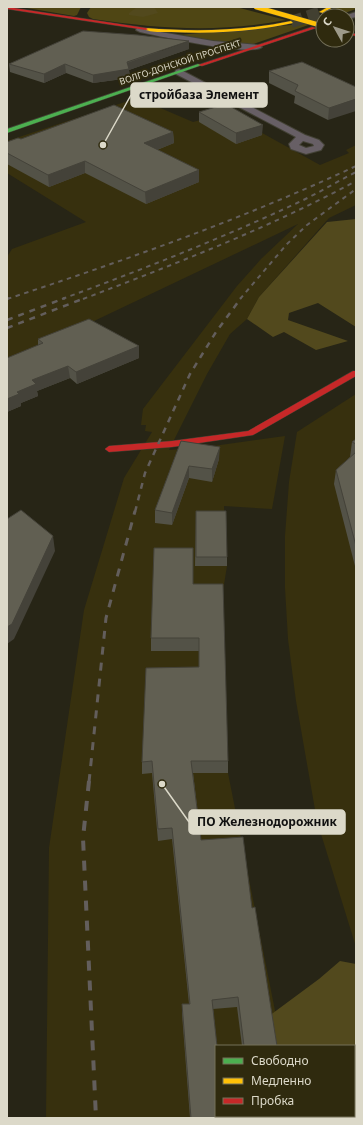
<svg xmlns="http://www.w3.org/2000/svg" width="363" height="1125" viewBox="0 0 363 1125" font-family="'Noto Sans',sans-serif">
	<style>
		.built { fill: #37300e }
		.green { fill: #4f4614 }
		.forest { fill: #52491d }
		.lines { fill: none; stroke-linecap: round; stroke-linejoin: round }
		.primary-tunnel { stroke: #424031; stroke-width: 12; stroke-dasharray: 12 5.5; stroke-linecap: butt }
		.street-casing { stroke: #424134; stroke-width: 2 }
		.fast-casing { stroke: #424134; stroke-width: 1 }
		.slow-casing { stroke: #424134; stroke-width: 1 }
		.jam-casing { stroke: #424134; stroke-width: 1 }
		.street { fill: #675f65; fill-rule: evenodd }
		.fast { fill: #4caf50; fill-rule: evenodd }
		.slow { fill: #ffc107; fill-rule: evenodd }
		.jam { fill: #c62828; fill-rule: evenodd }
		.rail-far3 { stroke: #635e5c; stroke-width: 2; stroke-dasharray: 4.5 4.5; stroke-linecap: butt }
		.rail-far2 { stroke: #635e5c; stroke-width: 2.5; stroke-dasharray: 6 6; stroke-linecap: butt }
		.rail-far1 { stroke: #635e5c; stroke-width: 3; stroke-dasharray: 8 8; stroke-linecap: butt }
		.rail { stroke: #635e5c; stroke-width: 4; stroke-dasharray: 10 10; stroke-linecap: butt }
		.slow-bridge-casing { stroke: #424134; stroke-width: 5.5; stroke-linecap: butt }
		.slow-bridge { stroke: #ffc107; stroke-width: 4.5 }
		.wall { fill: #535247 }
		.shaded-wall { fill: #444239 }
		.building { fill: #615f52; stroke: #444239 }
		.labels { text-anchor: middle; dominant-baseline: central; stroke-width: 4; stroke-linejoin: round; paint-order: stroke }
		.far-street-label { font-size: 9px; fill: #dcd9c9; stroke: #2f2a0e }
		.leader { fill: none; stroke: #dcd9c9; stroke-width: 1.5 }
		.callout-dot { fill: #dcd9c9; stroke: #2f2a0e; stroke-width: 1.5 }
		.callout { fill: #dcd9c9; stroke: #dcd9c9; stroke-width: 1.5 }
		.callout-label { font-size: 12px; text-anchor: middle; font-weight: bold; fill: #111 }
	</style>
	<rect width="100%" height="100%" fill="#272516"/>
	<!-- built -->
	<g class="built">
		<polygon points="137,98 193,122 226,113 320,165 349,153 346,150 356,145 356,205 329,218 259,297 247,319 230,334 207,374 169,450 206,447 285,436 272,509 224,506 227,566 222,597 228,773 282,1046 216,1046 216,1116 296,1116 296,1118 46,1118 49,848 84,610 124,478 152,432 145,431 146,425 141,425 143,409 237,286 261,259 298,224 31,351 7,361 7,257 12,249 86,222 7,173 7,141"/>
		<polygon points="356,394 356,947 317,821 296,701 288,639 285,588 285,536 289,482 297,432"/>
	</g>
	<!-- green -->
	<g class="green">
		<polygon points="21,7 81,7 77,15 74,16"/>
		<path d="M 91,7 L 236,7 L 286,20 C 220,33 159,29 93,19 L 89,17 L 87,13 Z"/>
		<polygon points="339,7 356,7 356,9 336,16 323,16 323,20 250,45 207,40 178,35 291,25 324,15"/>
	</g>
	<!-- forest -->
	<g class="forest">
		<polygon points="137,7 154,7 158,13 143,17 129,15 129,13"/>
		<polygon points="356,219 356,327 318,303 289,313 288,320 348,341 316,350 284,332 273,337 247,319 259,297 327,222"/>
		<polygon points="340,961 356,964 356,1118 285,1118 284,1116 354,1116 354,1046 274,1046 269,1016 319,979"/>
	</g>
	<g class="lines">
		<!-- primary-tunnel -->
		<polyline class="primary-tunnel" points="291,22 321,12"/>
		<!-- street casing -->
		<g class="street-casing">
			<g id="street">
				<polygon points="356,12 356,17 347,19 347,16 344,16"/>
				<path d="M 137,28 L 213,41 L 258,45 L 262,47 C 251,57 159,36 140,32 L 136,30 Z"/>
				<path d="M 179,69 L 305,135 L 319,140 L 324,145 L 321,150 L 306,154 L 291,149 L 289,144 L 296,137 L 176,74 L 175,72 L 176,70 ZM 303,141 L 313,144 L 314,146 L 306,148 L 299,145 Z"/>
			</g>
		</g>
		<!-- fast casing -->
		<g class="fast-casing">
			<polygon id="fast" points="198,64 202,65 7,133 7,129"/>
		</g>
		<!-- slow casing -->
		<g class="slow-casing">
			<g id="slow">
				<polygon points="328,7 333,7 323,13 319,12"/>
				<path d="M 291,21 L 293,23 C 252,32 212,34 171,32 C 163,32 151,33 144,29 L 146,28 C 195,32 243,31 291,21 Z"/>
			</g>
		</g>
		<!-- jam casing -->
		<g class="jam-casing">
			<g id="jam">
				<polygon points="7,7 146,28 148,29 146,30 7,9"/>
				<polygon points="312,27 316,28 202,66 198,65"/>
				<polygon points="347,32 356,34 356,36 347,34"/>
				<polygon points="353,371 356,371 356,376 253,435 172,447 109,452 105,449 109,446 172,441 248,431"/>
			</g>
		</g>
		<!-- street -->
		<use href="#street" class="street"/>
		<!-- fast -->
		<use href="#fast" class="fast"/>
		<!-- slow -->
		<use href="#slow" class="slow"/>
		<!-- jam -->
		<use href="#jam" class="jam"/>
		<!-- rail-far3 -->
		<g class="rail-far3">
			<path d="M 7,299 C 126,260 243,219 356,166"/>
			<path d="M 62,299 C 141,270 220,239 297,203 C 317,194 336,182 356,172"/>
			<path d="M 83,299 C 175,264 269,228 356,181"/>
			<polyline points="240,299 287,244 307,225 356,189"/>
		</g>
		<!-- rail-far2 -->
		<g class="rail-far2">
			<polyline points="7,299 9,298"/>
			<polyline points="7,320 65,298"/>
			<polyline points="7,328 85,298"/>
			<polyline points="135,512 145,473 190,374 216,332 241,298"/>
		</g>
		<!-- rail-far1 -->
		<polyline class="rail-far1" points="89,782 106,618 135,511"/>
		<!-- rail -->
		<polyline class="rail" points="89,781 83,838 96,1118"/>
		<!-- slow-bridge casing -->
		<g class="slow-bridge-casing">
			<polyline id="slow-bridge" points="256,7 323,26"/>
		</g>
		<!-- slow-bridge -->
		<use href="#slow-bridge" class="slow-bridge"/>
	</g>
	<!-- wall -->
	<g class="wall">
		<polygon points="189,49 129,70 130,78 93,83 66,73 44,83 10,72 9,64"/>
		<polygon points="269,71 356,87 328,120 294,103 295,96 269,83"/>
		<polygon points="199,112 262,135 236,144 199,122"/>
		<polygon points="173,132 174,143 157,150 199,182 146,204 85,173 49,187 7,164 7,142 21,139"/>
		<polygon points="38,339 139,346 139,358 77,384 70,378 37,391 38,396 21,403 21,406 7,412 38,345"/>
		<polygon points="356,439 356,570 334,484 336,470 350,457 352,442"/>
		<polygon points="181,441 219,459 212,482 189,478 172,525 155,523 155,510"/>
		<polygon points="196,511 227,557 227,566 195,566"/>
		<polygon points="193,584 228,761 228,773 193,773 201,840 252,908 277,1046 242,1046 237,1007 213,1009 224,1118 190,1118 182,1014 182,1004 189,1004 172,839 158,841 152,773 142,774 142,762 199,667 199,651 151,651 151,638"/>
	</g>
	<!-- shaded-wall -->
	<g class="shaded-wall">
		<polygon points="189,41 189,49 129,70 130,78 93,83 93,75"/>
		<polygon points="65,64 66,73 44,83 44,74"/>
		<polygon points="356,99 356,111 328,120 329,108"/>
		<polygon points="263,125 262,135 236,144 236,133"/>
		<polygon points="173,132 174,143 144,155 144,143"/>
		<polygon points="85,161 85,173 49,187 48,175"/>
		<polygon points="199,170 199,182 146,204 145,192"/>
		<polygon points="139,346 139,358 77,384 76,372"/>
		<polygon points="68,366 70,378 37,391 38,396 21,403 21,406 7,412 7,399 32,380"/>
		<polygon points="220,447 219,459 212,482 212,469"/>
		<polygon points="189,466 189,478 172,525 172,513"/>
		<polygon points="53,536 55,551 14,639 7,644 7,627"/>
	</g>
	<!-- building -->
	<g class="building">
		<polygon points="83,31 138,35 189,41 127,62 129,69 93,75 65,64 44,74 9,64"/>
		<polygon points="302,62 356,87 356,99 329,108 295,91 298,85 269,71"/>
		<polygon points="226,104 263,125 236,133 199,112"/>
		<polygon points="114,105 173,132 144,143 199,170 145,192 85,161 48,175 7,153 7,142 18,138 21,139"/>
		<polygon points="89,319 139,346 76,372 68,366 32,380 36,384 17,392 19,394 7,399 7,358 43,343 38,339"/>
		<polygon points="356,439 356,444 352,442"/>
		<polygon points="181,441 220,447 212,469 189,466 172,513 155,510"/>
		<polygon points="356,452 356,546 336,470"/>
		<polygon points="21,510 53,536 12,624 7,627 7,519"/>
		<polygon points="196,511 226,511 227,557 196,557"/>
		<polygon points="154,548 193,548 193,584 223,584 228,761 191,761 201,840 243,837 252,908 255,907 277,1046 244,1046 238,997 212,1000 217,1046 216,1046 216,1116 224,1116 224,1118 191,1118 182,1004 190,1004 172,828 158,829 152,761 142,762 146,668 199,667 199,638 151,638"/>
		<rect x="254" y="1116" width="34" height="2"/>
	</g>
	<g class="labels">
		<!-- far-street labels -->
		<g class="far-street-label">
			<text transform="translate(180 62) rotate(-18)">ВОЛГО-ДОНСКОЙ ПРОСПЕКТ</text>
		</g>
	</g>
	<!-- callouts -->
	<path class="leader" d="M103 145L131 95M162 784L189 822"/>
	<g class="callout-dot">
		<circle cx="103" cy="145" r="4"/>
		<circle cx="162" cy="784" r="4"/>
	</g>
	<g class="callout">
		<rect x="131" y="83" width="136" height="24" rx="4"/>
		<rect x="189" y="810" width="156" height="24" rx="4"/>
	</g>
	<g class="callout-label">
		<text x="199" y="99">стройбаза Элемент</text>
		<text x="267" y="826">ПО Железнодорожник</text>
	</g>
	<!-- border -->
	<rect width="363" height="1125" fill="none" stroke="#dcd9c9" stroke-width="16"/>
	<!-- legend -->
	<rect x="215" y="1045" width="140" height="72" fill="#2f2a0e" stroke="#747059"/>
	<rect x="223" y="1058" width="20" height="6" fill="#4caf50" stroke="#747059"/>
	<text x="251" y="1065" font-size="12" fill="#dcd9c9">Свободно</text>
	<rect x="223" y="1078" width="20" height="6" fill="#ffc107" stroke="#747059"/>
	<text x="251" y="1085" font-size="12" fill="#dcd9c9">Медленно</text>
	<rect x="223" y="1098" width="20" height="6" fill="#c62828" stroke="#747059"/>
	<text x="251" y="1105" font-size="12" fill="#dcd9c9">Пробка</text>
	<!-- north arrow -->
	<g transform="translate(335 28) rotate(309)"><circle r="19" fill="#2f2a0e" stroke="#747059"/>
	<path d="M0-3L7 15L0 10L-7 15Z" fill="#9d9a8a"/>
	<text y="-6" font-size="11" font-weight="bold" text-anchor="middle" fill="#dcd9c9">С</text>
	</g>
</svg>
